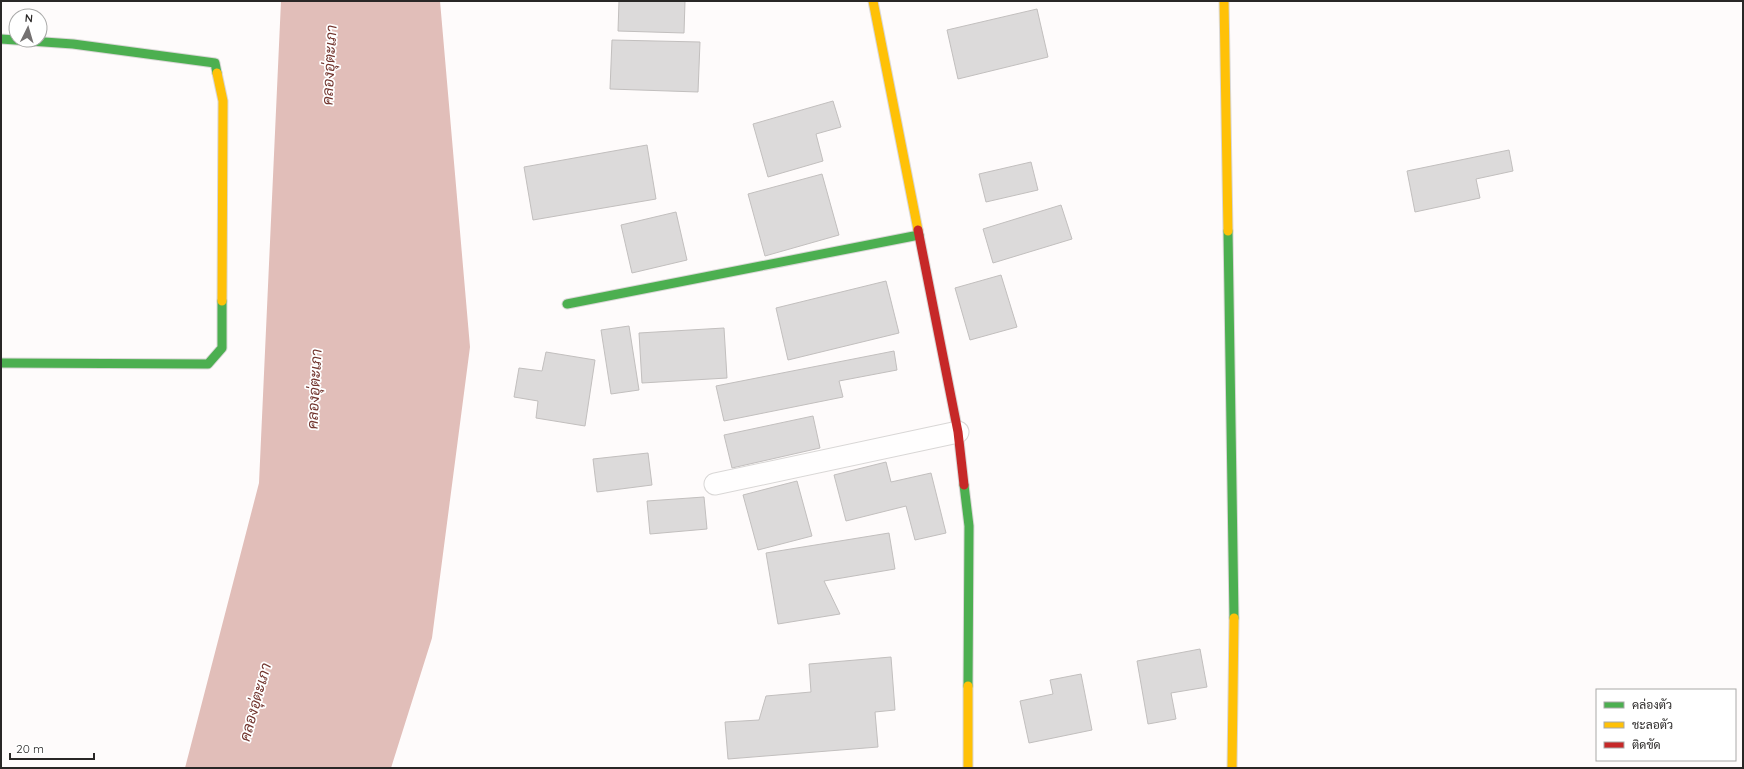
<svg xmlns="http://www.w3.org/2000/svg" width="1744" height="769" viewBox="0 0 1744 769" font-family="Quicksand,Sarabun,sans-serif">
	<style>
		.water { fill: #e1beb9 }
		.building { fill: #dcdada; stroke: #c2bfbe }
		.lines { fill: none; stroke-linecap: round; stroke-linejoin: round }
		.street-casing { stroke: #d9d7d6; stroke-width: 23 }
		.fast-casing { stroke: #d9d7d6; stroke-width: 11 }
		.slow-casing { stroke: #d9d7d6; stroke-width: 11 }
		.jam-casing { stroke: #d9d7d6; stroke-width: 11 }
		.street { stroke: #fffefe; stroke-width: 21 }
		.fast { stroke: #4caf50; stroke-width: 9 }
		.slow { stroke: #ffc107; stroke-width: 9 }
		.jam { stroke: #c62828; stroke-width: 9 }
		.labels { text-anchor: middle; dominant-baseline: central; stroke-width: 3.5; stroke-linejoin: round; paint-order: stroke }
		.water-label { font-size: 15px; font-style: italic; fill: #72352e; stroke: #fff }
	</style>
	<rect width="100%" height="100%" fill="#fefbfb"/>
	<!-- water -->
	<polygon class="water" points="281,1 440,1 470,347 432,638 391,768 185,768 259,483"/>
	<!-- building -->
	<g class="building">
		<polygon points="619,1 685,1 684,33 618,31"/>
		<polygon points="1037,9 1048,57 958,79 947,30"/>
		<polygon points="612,40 700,42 698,92 610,89"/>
		<polygon points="833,101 841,127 816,134 823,161 768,177 753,124"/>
		<polygon points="647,145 656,199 533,220 524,167"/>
		<polygon points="1509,150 1513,171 1476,179 1480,198 1415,212 1407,171"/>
		<polygon points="1031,162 1038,190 986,202 979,174"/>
		<polygon points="822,174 839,235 765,256 748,194"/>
		<polygon points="1061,205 1072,239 993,263 983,229"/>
		<polygon points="676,212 687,260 632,273 621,225"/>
		<polygon points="1001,275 1017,327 970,340 955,288"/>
		<polygon points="886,281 899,333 788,360 776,308"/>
		<polygon points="629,326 639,390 611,394 601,330"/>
		<polygon points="724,328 727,378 642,383 639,333"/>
		<polygon points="894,351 897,370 839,381 843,397 724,421 716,386"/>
		<polygon points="546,352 595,360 585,426 536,418 538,401 514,397 519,368 542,371"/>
		<polygon points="813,416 820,448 732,468 724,435"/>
		<polygon points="648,453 652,485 597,492 593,459"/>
		<polygon points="886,462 891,482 931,473 946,533 915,540 906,506 846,521 834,475"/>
		<polygon points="797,481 812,536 758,550 743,495"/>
		<polygon points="704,497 707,529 650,534 647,501"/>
		<polygon points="889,533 895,569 824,581 840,614 778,624 766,553"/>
		<polygon points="1200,649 1207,687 1171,693 1176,719 1148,724 1137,661"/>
		<polygon points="891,657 895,710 875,712 878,747 728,759 725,722 759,720 766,696 811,692 809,664"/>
		<polygon points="1081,674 1092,730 1029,743 1020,701 1053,694 1050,680"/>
	</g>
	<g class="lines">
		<!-- street casing -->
		<g class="street-casing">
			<polyline id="street" points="715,484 958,432"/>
		</g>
		<!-- fast casing -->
		<g class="fast-casing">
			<g id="fast">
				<polyline points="1,39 73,44 215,63 217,73"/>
				<polyline points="1228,231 1234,618"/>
				<polyline points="567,304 919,235"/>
				<polyline points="1,363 208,364 222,348 222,301"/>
				<polyline points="964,485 969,526 968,686"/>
			</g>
		</g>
		<!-- slow casing -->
		<g class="slow-casing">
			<g id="slow">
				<polyline points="873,1 918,230"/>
				<polyline points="1224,1 1228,231"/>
				<polyline points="217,73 223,101 222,301"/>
				<polyline points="968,768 968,686"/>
				<polyline points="1232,768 1234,618"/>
			</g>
		</g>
		<!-- jam casing -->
		<g class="jam-casing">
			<polyline id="jam" points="918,230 958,432 964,485"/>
		</g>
		<!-- street -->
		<use href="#street" class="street"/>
		<!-- fast -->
		<use href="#fast" class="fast"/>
		<!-- slow -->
		<use href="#slow" class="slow"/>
		<!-- jam -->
		<use href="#jam" class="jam"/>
	</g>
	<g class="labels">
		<!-- water labels -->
		<g class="water-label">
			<text transform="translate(329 65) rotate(-87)">คลองอุ่ตะเภา</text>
			<text transform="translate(314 389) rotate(-87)">คลองอุ่ตะเภา</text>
			<text transform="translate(255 702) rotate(-74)">คลองอุ่ตะเภา</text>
		</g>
	</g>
	<!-- border -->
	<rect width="1744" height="769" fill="none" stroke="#292726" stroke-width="4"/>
	<!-- legend -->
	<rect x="1596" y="689" width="140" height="72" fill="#ffffff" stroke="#a9a9a8"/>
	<rect x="1604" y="702" width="20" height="6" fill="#4caf50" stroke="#a9a9a8"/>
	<text x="1632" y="709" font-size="12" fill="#292726">คล่องตัว</text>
	<rect x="1604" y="722" width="20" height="6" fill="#ffc107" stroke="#a9a9a8"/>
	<text x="1632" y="729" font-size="12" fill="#292726">ชะลอตัว</text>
	<rect x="1604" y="742" width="20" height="6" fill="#c62828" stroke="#a9a9a8"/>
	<text x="1632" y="749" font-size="12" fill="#292726">ติดขัด</text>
	<!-- north arrow -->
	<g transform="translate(28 28) rotate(5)"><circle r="19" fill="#ffffff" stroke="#a9a9a8"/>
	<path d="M0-3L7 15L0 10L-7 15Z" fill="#747171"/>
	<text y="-6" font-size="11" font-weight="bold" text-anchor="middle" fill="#292726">N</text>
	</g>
	<!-- scale -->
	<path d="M10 753v6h84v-6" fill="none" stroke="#292726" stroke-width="2"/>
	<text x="16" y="753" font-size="12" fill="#292726" stroke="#ffffff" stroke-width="3" paint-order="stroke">20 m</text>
</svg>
